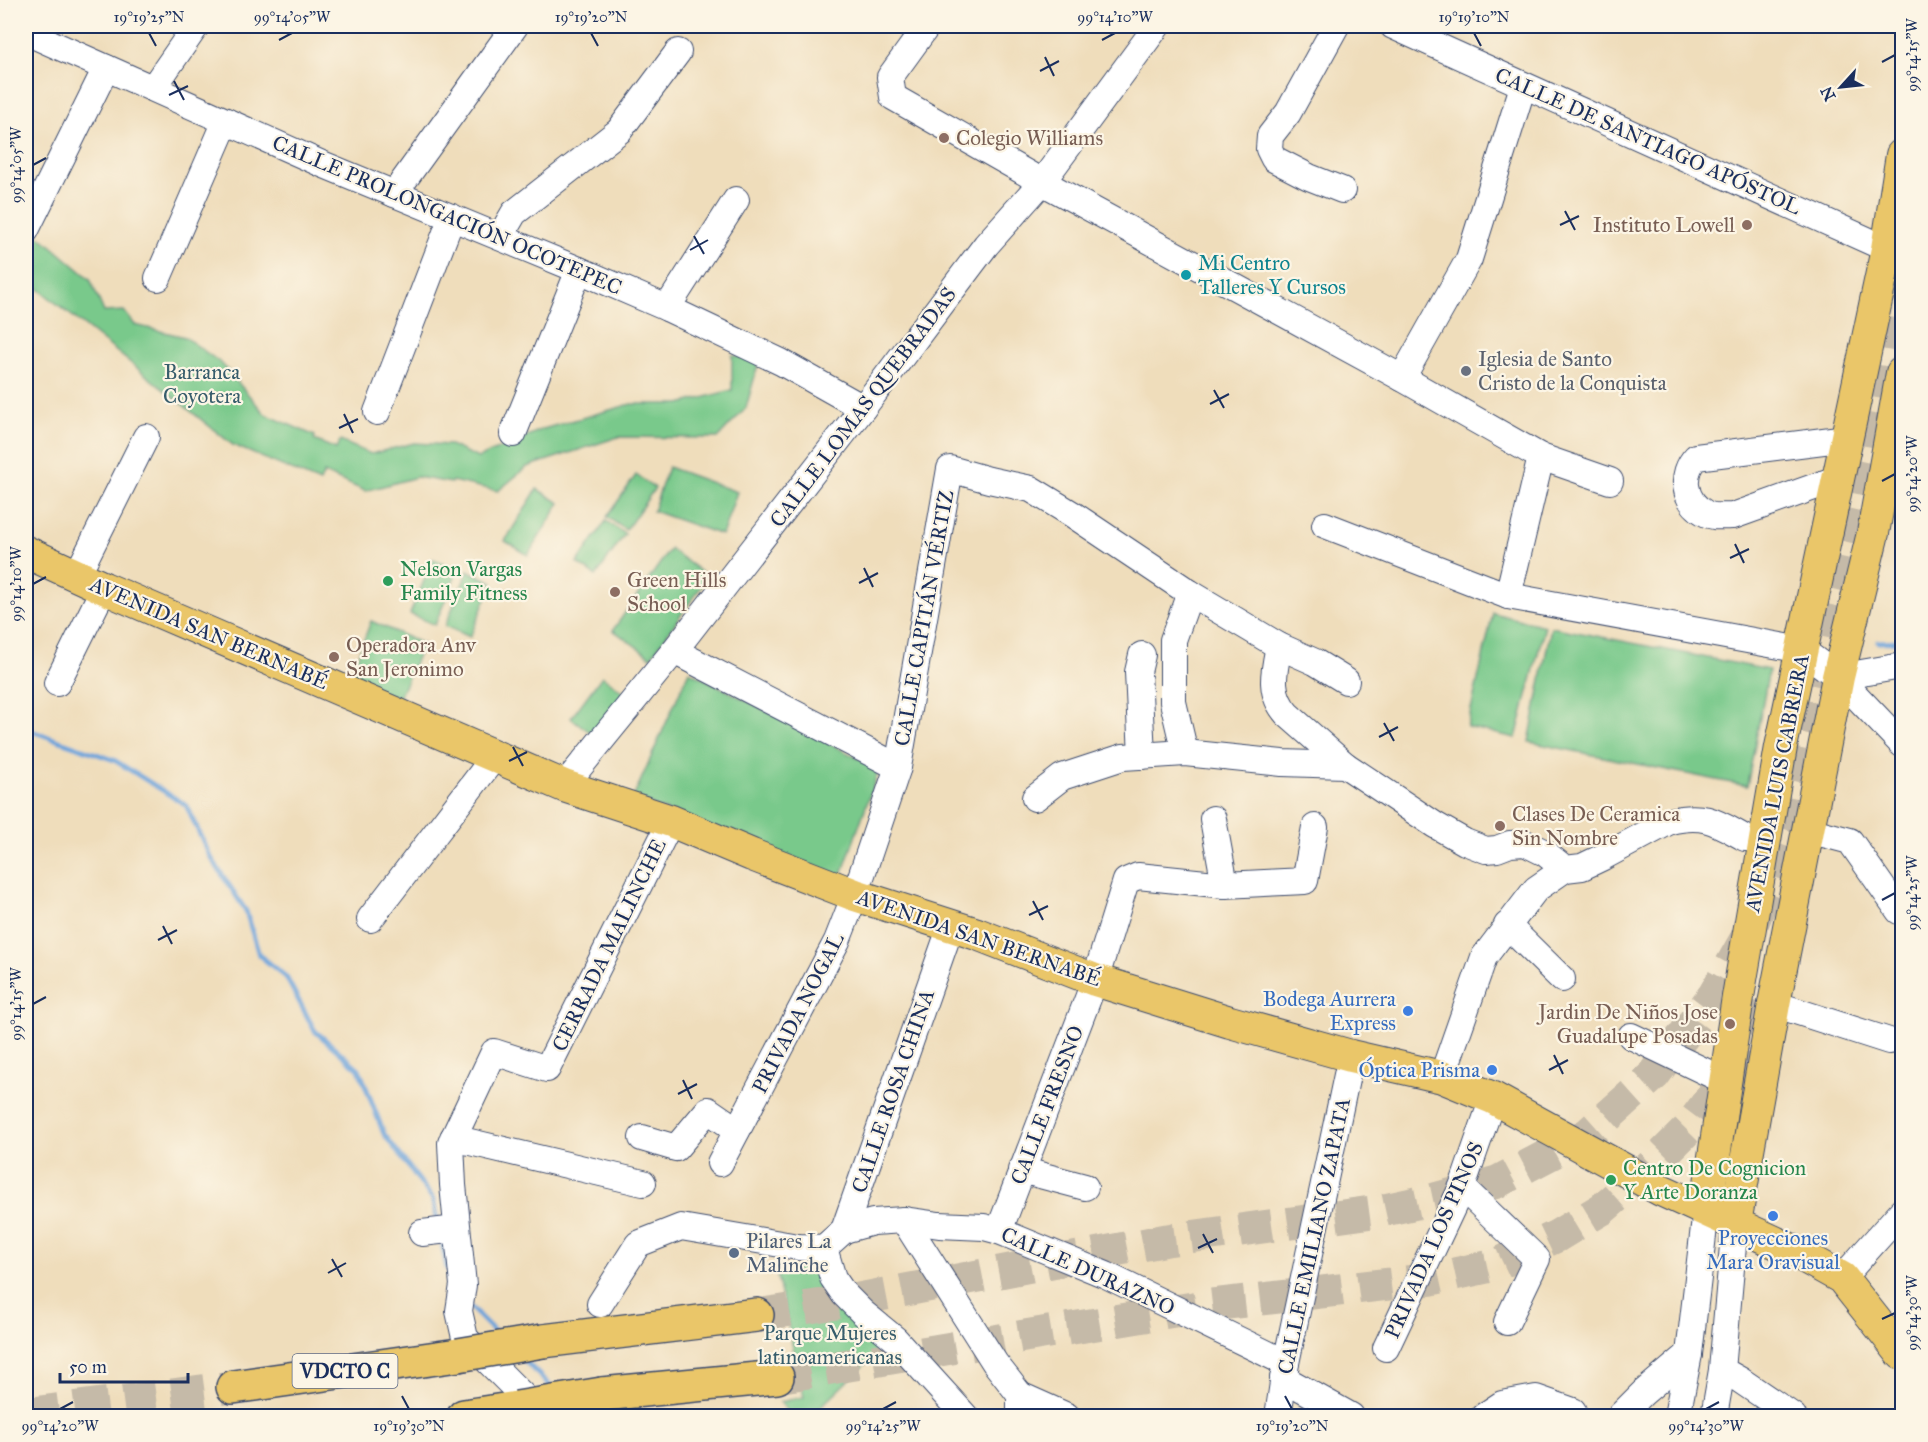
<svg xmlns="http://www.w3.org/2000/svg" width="1928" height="1442" viewBox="0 0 1928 1442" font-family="'IM FELL Great Primer',serif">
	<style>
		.green { fill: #79c98b; stroke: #4a7c74; stroke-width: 1.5 }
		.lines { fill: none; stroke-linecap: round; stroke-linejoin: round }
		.stream { stroke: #6ca3da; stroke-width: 5 }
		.highway-tunnel { stroke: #c5baa8; stroke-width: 33; stroke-dasharray: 33 16; stroke-linecap: butt }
		.minor-casing { stroke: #3b496c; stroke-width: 28 }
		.major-casing { stroke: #3b496c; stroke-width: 34 }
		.highway-casing { stroke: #3b496c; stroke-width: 36 }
		.minor { stroke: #fff; stroke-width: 26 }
		.major { stroke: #eac669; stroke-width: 32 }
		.highway { stroke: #eac669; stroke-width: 33 }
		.highway-bridge-casing { stroke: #3b496c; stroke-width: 36; stroke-linecap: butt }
		.highway-bridge { stroke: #eac669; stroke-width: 33 }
		.ticks { fill: none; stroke: #1b2f5e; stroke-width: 2 }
		.education-dot { fill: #8d6e63; stroke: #fcf5e5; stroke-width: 2 }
		.culture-dot { fill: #0f9aa8; stroke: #fcf5e5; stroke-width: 2 }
		.worship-dot { fill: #6b7280; stroke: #fcf5e5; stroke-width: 2 }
		.leisure-dot { fill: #2e9e5b; stroke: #fcf5e5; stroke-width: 2 }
		.shop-dot { fill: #3f7fe0; stroke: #fcf5e5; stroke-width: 2 }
		.service-dot { fill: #5c6f8a; stroke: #fcf5e5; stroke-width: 2 }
		.labels { text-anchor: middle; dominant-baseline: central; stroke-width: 4.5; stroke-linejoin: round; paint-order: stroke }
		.shield { fill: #fcf5e5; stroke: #5e6a86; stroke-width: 1.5 }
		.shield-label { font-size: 20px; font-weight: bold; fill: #1b2f5e }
		.education-label { font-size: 21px; fill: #785e54; stroke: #fcf5e5; text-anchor: start }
		.street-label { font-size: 21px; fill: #1b2f5e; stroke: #fcf5e5 }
		.culture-label { font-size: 21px; fill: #0d838f; stroke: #fcf5e5; text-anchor: start }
		.worship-label { font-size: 21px; fill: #5b616d; stroke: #fcf5e5; text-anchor: start }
		.park-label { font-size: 21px; fill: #375d6c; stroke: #fcf5e5 }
		.leisure-label { font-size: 21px; fill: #27864d; stroke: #fcf5e5; text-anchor: start }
		.shop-label { font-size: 21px; fill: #366cbe; stroke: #fcf5e5; text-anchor: end }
		.service-label { font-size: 21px; fill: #4e5e75; stroke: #fcf5e5; text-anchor: start }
		.neatline { fill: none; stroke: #1b2f5e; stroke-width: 2 }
		.ticks-label { font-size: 15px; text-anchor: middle; fill: #1b2f5e }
	</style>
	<rect width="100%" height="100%" fill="#fcf5e5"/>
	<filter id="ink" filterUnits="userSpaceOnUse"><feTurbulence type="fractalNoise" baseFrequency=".0167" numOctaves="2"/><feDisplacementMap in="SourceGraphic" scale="12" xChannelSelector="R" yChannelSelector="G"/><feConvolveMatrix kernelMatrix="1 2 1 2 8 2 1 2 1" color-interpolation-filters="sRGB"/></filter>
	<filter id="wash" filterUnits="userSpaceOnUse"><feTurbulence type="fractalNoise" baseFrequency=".008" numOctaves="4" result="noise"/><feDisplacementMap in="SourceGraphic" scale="24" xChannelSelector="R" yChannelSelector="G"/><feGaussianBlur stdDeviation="1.35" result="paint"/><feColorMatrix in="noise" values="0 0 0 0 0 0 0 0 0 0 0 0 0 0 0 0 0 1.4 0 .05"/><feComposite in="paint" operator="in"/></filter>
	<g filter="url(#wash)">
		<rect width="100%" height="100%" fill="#efddbb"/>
		<!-- green -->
		<g class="green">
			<polygon points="26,228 47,242 90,279 104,312 124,311 135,325 185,337 222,364 265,414 315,436 314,440 336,449 340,441 371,454 414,443 450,445 478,458 543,429 631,404 680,404 732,390 732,355 759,361 746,408 718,438 618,437 527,467 498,491 452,481 451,483 417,477 365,491 324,473 320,482 233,445 26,279"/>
			<polygon points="668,467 737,492 722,535 653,511"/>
			<polygon points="636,475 655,488 626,530 607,517"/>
			<polygon points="537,489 560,503 528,555 505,541"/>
			<polygon points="606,521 625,534 596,576 577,563"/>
			<polygon points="670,549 708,577 651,657 613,630"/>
			<polygon points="433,559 458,569 435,625 410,614"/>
			<polygon points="468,571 493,582 470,637 445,626"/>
			<polygon points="1493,613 1545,626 1516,738 1467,727"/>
			<polygon points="371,621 423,644 398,700 349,679"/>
			<polygon points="1551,627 1769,670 1747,786 1529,742"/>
			<polygon points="689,671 879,769 841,877 633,798"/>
			<polygon points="602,676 625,693 594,735 571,718"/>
			<polygon points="820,1252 865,1329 883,1347 811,1416 791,1416 780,1402 804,1397 777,1276 798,1269 801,1253"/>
		</g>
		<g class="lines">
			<!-- stream -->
			<g class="stream">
				<polyline points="1878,642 1902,641"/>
				<polyline points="26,729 114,760 186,805 210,856 246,911 259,955 286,977 315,1031 359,1069 384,1134 433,1199 438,1225"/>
				<polyline points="441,1238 447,1268 452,1277"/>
				<polyline points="469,1306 498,1335"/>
				<polyline points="520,1356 554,1390"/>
			</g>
		</g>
	</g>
	<g filter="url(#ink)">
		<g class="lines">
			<!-- highway-tunnel -->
			<g class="highway-tunnel">
				<polyline points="757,1315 843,1302 1167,1240 1380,1211 1435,1199 1497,1182 1588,1134 1654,1075 1714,995 1746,939 1768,885 1787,827 1869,452 1902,247"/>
				<polyline points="777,1377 1211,1305 1432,1279 1496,1265 1557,1236 1602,1209 1648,1169 1687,1130 1732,1070 1752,1036 1772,996"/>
				<polyline points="26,1414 233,1387"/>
			</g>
			<!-- minor casing -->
			<g class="minor-casing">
				<g id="minor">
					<polyline points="927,26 890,77 893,97 1042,182 1402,378 1541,457 1610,481"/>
					<polyline points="1336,26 1288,113 1270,136 1269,149 1274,159 1309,177 1342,190"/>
					<polyline points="1393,26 1887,249 1902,257"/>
					<polyline points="26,32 322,164 579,270 667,308 781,362 863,408"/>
					<polyline points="153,88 196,26"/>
					<polyline points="394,194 515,26"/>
					<polyline points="26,230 106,68"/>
					<polyline points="500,237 514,213 619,131 678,52"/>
					<polyline points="158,278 226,121"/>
					<polyline points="667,308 736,200"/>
					<polyline points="1402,378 1469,259 1523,86"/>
					<polyline points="377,412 452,217"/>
					<polyline points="513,434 579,270"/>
					<path d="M 1839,478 L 1733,516 C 1724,516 1713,518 1705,513 C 1683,501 1680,474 1696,457 L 1847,438"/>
					<polyline points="1325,525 1508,596 1802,650 1838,677 1902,744"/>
					<polyline points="77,575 146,437"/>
					<polyline points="1508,596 1541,457"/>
					<path d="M 1279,646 C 1274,671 1268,693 1287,714 L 1345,765"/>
					<polyline points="674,651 898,767"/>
					<polyline points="1838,677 1902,666"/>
					<polyline points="57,683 104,588"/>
					<polyline points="1185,753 1173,702 1173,640 1190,593"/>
					<polyline points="1142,756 1138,672 1142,655"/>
					<polyline points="564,786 674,651 863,408 986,245 1042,182 1157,26"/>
					<polyline points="1035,798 1062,777 1123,757 1185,753 1282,763 1345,765 1435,825 1465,842 1486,850 1497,849 1510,844 1525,843 1545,853 1565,869"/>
					<polyline points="1213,819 1225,885"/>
					<polyline points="1808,830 1850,841 1899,911"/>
					<polyline points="370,919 495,756"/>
					<polyline points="1507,925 1562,979"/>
					<polyline points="1774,1004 1889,1041"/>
					<polyline points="1631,1036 1725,1081"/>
					<path d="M 1442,1077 L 1484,957 L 1536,889 L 1565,869 L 1582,867 L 1603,857 L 1670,821 C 1705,813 1716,822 1745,838"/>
					<polyline points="453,1138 643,1183"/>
					<polyline points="642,1138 676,1148 708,1110 737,1130"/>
					<polyline points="720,1163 837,941 855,895 898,767 950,469 989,480 1031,489 1072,514 1190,593 1279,646 1315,662 1346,681"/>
					<polyline points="1021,1170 1085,1187"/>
					<polyline points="1462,1187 1537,1259 1507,1322"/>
					<polyline points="904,1220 995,1363 1020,1395 1020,1416"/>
					<polyline points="844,1230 873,1222 904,1220 939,1225 984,1227 999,1231 1106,1275 1286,1363"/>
					<polyline points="999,1231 1095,980 1126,881 1138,876 1225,885 1305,881 1315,827"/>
					<polyline points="422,1233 457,1229"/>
					<polyline points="824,1248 844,1230 951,926"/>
					<polyline points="824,1248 833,1278 844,1294 862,1312 895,1339 965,1416"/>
					<polyline points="1842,1278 1902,1211"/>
					<polyline points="600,1304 638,1244 681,1227 798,1247 824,1248"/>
					<polyline points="1386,1348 1462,1187 1493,1098"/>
					<polyline points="1722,1370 1740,1380 1793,1416"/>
					<polyline points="1283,1378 1351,1416"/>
					<polyline points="1020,1395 1067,1416"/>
					<polyline points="543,1416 465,1338 459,1311 463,1285 453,1185 451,1143 494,1052 547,1069 671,821"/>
					<polyline points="1278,1416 1286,1363 1351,1056"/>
					<polyline points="1484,1416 1502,1404 1536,1398 1573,1411"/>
					<polyline points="1620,1416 1643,1393 1689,1354"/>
					<polyline points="1677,1416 1689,1354 1706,1210"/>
					<polyline points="1714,1416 1722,1370 1735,1223"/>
				</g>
			</g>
			<!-- major casing -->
			<g class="major-casing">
				<g id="major">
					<polyline points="26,552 104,588 564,786 671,821 752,855 855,895 977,934 1095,980 1230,1022 1351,1056 1442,1077 1493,1098 1661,1190 1792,1250 1842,1278 1902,1354"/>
					<polyline points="1706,1210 1738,997 1781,747 1887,249 1902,155"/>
					<polyline points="1735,1223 1774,1004 1808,830 1838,677 1873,533 1902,373"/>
				</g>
			</g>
			<!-- highway casing -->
			<g class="highway-casing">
				<g id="highway">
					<polyline points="543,1341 757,1315"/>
					<polyline points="233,1387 458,1355"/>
					<polyline points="602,1394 777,1377"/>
					<polyline points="464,1416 517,1408"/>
				</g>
			</g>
			<!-- minor -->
			<use href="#minor" class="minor"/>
			<!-- major -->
			<use href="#major" class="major"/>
			<!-- highway -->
			<use href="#highway" class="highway"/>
			<!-- highway-bridge casing -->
			<g class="highway-bridge-casing">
				<g id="highway-bridge">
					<polyline points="458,1355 543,1341"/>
					<polyline points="517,1408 602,1394"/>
				</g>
			</g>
			<!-- highway-bridge -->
			<use href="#highway-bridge" class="highway-bridge"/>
		</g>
	</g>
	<!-- ticks -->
	<path class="ticks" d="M 149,33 L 156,46M 591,33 L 598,46M 1474,33 L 1481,46M 279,40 L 292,33M 1102,40 L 1115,33M 1045,57 L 1054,76M 1882,62 L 1895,55M 1040,71 L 1059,61M 174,81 L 184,100M 169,95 L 188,86M 33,165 L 46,158M 1565,211 L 1575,230M 1560,225 L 1579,216M 694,236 L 704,254M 690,250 L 708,240M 1214,390 L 1224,408M 1210,404 L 1229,394M 344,414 L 353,433M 339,428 L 358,419M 1882,481 L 1895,474M 1735,544 L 1744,563M 1730,558 L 1749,549M 864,568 L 873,587M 859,583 L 878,573M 33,584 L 46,577M 1384,723 L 1394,741M 1379,737 L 1398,727M 513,747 L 523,766M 509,761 L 527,752M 1882,900 L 1895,893M 1033,901 L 1043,920M 1029,915 L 1048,906M 163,926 L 172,944M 158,940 L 177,930M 33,1004 L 46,997M 1554,1055 L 1563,1074M 1549,1070 L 1568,1060M 683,1080 L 692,1099M 678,1094 L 697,1084M 1203,1234 L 1213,1253M 1198,1248 L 1217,1239M 332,1259 L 342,1277M 328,1273 L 346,1263M 1882,1319 L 1895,1313M 402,1396 L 409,1409M 1285,1396 L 1292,1409M 60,1409 L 73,1402M 883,1409 L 896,1402M 1706,1409 L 1719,1402"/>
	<!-- markers -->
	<g class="education-dot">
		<circle cx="944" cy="138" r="6"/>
		<circle cx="1747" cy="225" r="6"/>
		<circle cx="615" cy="592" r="6"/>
		<circle cx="334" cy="657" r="6"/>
		<circle cx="1500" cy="826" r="6"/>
		<circle cx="1730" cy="1024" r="6"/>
	</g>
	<circle class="culture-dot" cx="1186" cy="275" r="6"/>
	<circle class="worship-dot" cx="1466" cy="371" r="6"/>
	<g class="leisure-dot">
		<circle cx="388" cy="581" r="6"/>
		<circle cx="1611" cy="1180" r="6"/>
	</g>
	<g class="shop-dot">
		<circle cx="1408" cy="1011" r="6"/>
		<circle cx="1492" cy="1070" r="6"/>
		<circle cx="1773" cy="1216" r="6"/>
	</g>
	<circle class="service-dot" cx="734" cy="1253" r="6"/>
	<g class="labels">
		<!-- shield labels -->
		<rect class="shield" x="292.5" y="1354" width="105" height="34" rx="4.5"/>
		<g class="shield-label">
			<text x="345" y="1371">VDCTO C</text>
		</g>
		<!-- education labels -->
		<g class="education-label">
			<text x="956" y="138">Colegio Williams</text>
			<text x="1735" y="225" text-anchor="end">Instituto Lowell</text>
			<text x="627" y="580">Green Hills<tspan x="627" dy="24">School</tspan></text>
			<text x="346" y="645">Operadora Anv<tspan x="346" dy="24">San Jeronimo</tspan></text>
			<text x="1512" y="814">Clases De Ceramica<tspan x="1512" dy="24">Sin Nombre</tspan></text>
			<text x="1718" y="1012" text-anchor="end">Jardin De Niños Jose<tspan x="1718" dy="24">Guadalupe Posadas</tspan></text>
		</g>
		<!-- street labels -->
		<g class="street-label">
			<text transform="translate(1648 141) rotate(24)">CALLE DE SANTIAGO APÓSTOL</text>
			<text transform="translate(447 215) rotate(23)">CALLE PROLONGACIÓN OCOTEPEC</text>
			<text transform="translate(863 407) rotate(-53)">CALLE LOMAS QUEBRADAS</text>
			<text transform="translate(924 618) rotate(-80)">CALLE CAPITÁN VÉRTIZ</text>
			<text transform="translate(209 633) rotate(23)">AVENIDA SAN BERNABÉ</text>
			<text transform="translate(1777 783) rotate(-79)">AVENIDA LUIS CABRERA</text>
			<text transform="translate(979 938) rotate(19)">AVENIDA SAN BERNABÉ</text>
			<text transform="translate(609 945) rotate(-64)">CERRADA MALINCHE</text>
			<text transform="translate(798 1013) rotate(-63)">PRIVADA NOGAL</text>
			<text transform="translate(893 1091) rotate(-71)">CALLE ROSA CHINA</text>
			<text transform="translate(1047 1105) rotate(-69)">CALLE FRESNO</text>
			<text transform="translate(1314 1236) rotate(-78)">CALLE EMILIANO ZAPATA</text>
			<text transform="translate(1434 1240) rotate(-66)">PRIVADA LOS PINOS</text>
			<text transform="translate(1088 1271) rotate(24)">CALLE DURAZNO</text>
		</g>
		<!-- culture labels -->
		<g class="culture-label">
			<text x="1198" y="263">Mi Centro<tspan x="1198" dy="24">Talleres Y Cursos</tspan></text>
		</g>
		<!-- worship labels -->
		<g class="worship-label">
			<text x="1478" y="359">Iglesia de Santo<tspan x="1478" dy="24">Cristo de la Conquista</tspan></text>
		</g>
		<!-- park labels -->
		<g class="park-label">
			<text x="202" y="372">Barranca<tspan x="202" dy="24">Coyotera</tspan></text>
			<text x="830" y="1333">Parque Mujeres<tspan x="830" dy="24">latinoamericanas</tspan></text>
		</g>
		<!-- leisure labels -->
		<g class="leisure-label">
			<text x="400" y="569">Nelson Vargas<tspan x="400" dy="24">Family Fitness</tspan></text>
			<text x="1623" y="1168">Centro De Cognicion<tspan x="1623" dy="24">Y Arte Doranza</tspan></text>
		</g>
		<!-- shop labels -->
		<g class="shop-label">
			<text x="1396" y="999">Bodega Aurrera<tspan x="1396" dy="24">Express</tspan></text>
			<text x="1480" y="1070">Óptica Prisma</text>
			<text x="1773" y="1238" text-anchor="middle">Proyecciones<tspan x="1773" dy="24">Mara Oravisual</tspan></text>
		</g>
		<!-- service labels -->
		<g class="service-label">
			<text x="746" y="1241">Pilares La<tspan x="746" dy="24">Malinche</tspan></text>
		</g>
	</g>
	<!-- margin -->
	<rect width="1928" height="1442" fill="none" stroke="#fcf5e5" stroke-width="66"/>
	<!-- north arrow -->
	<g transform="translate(1841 87) rotate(243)" stroke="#fcf5e5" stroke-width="4.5" paint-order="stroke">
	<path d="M0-4.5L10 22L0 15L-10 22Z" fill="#1b2f5e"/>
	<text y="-9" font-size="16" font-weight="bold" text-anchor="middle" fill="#1b2f5e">N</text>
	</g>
	<!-- scale -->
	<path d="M60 1373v9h128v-9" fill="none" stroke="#1b2f5e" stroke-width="3"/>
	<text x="69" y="1373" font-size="18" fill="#1b2f5e" stroke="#fcf5e5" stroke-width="4.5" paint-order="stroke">50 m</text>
	<rect x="33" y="33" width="1862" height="1376" class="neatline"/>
	<g class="ticks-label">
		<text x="149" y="22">19°19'25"N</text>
		<text x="292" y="22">99°14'05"W</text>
		<text x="591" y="22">19°19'20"N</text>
		<text x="1115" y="22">99°14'10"W</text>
		<text x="1474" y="22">19°19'10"N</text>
		<text transform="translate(1912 55) rotate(-90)" y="5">99°14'15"W</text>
		<text transform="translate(16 165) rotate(-90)" y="5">99°14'05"W</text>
		<text transform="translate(1912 474) rotate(-90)" y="5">99°14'20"W</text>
		<text transform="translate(16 584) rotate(-90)" y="5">99°14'10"W</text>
		<text transform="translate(1912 893) rotate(-90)" y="5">99°14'25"W</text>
		<text transform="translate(16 1004) rotate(-90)" y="5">99°14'15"W</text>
		<text transform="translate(1912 1313) rotate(-90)" y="5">99°14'30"W</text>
		<text x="60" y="1431">99°14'20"W</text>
		<text x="409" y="1431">19°19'30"N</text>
		<text x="883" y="1431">99°14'25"W</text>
		<text x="1292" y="1431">19°19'20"N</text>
		<text x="1706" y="1431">99°14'30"W</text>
	</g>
</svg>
